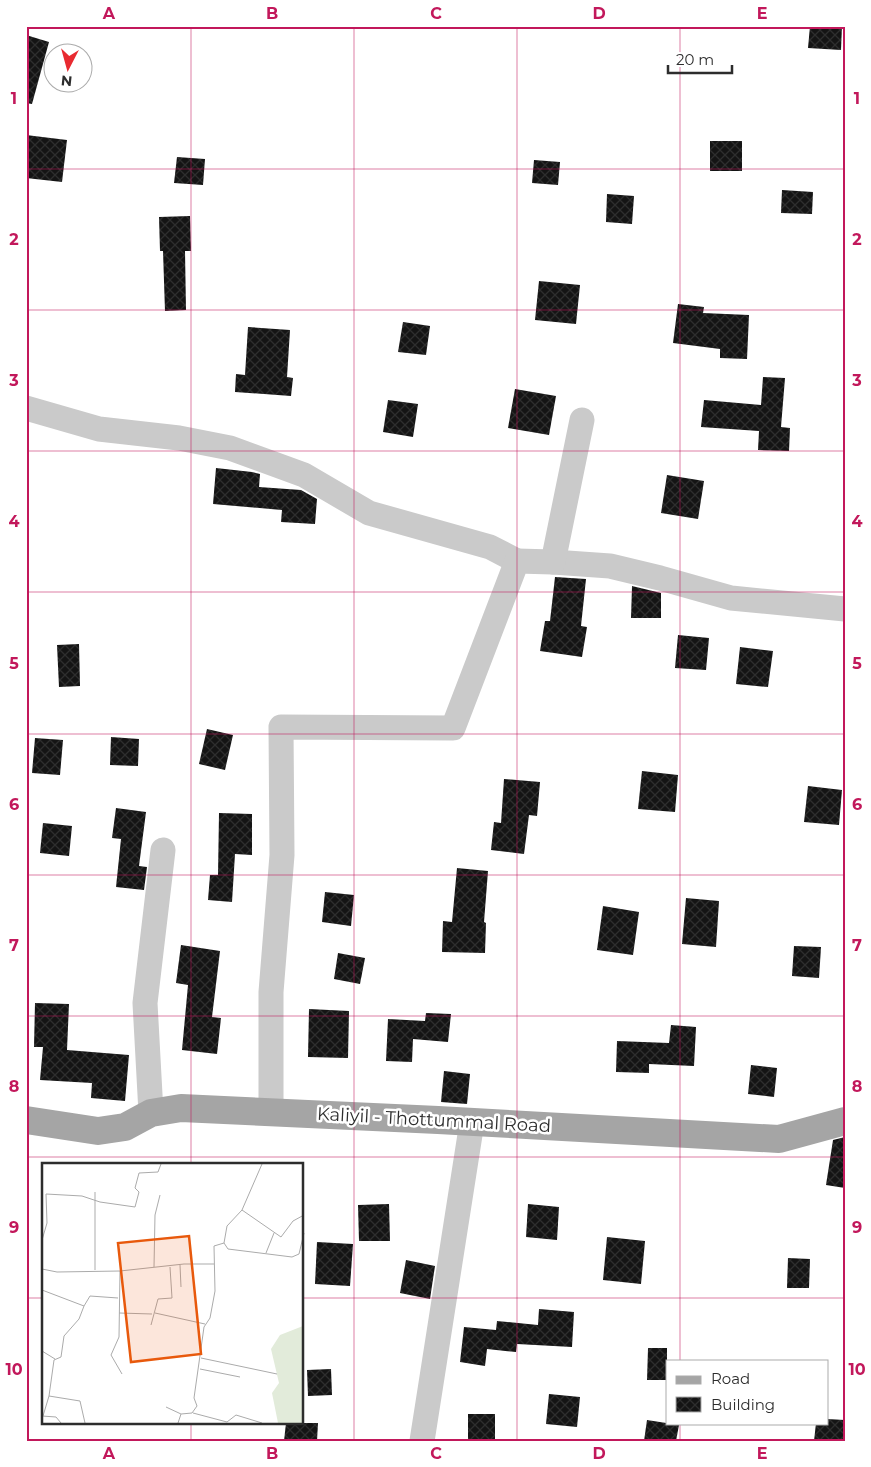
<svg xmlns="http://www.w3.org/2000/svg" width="871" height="1467" viewBox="0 0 871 1467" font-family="Montserrat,sans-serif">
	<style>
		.building { fill: url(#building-cross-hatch) }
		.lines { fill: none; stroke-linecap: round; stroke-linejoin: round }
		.minor { stroke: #cacaca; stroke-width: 25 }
		.major { stroke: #a5a5a5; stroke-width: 28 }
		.grid { fill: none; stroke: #c2185b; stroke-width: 1; stroke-opacity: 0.55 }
		.labels { text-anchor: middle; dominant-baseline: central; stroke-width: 5; stroke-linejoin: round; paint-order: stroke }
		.street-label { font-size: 18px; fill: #2d2d2d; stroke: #fff }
		.inset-road { fill: none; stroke: #ababab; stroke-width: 1 }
		.view { fill: #e8590c; fill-opacity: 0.15; stroke: #e8590c; stroke-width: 2.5 }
		.inset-edge { fill: none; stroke: #2d2d2d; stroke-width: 2.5 }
		.neatline { fill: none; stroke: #c2185b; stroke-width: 2 }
		.grid-label { font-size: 16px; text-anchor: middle; font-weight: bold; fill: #c2185b }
	</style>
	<defs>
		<pattern id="building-cross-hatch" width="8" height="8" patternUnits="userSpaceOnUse" patternTransform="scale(1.25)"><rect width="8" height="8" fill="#141414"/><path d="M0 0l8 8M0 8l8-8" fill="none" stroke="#2e2e2e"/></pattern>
	</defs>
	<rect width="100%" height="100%" fill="#fff"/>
	<!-- building -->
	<g class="building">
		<polygon points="810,26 842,26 841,50 808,48"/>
		<polygon points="26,35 49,42 32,104 26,103"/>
		<polygon points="26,135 67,140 62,182 26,178"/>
		<rect x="710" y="141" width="32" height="30"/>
		<polygon points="177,157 205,159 203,185 174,183"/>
		<polygon points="534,160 560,162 558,185 532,183"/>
		<polygon points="782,190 813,192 812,214 781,213"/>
		<polygon points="607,194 634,196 632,224 606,222"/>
		<polygon points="190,216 191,251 185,251 186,310 165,311 163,251 160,251 159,217"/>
		<polygon points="539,281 580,285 576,324 535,320"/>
		<polygon points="678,304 704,307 703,313 749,315 747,359 720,358 720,349 673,343"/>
		<polygon points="403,322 430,326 426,355 398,352"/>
		<polygon points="248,327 290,330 287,377 293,378 291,396 235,392 236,374 245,375"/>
		<polygon points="763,377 785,378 781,427 790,428 789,451 758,450 759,431 701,427 704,400 761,405"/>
		<polygon points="515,389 556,396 549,435 508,428"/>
		<polygon points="388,400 418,404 413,437 383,432"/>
		<polygon points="216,468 252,472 260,474 259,487 301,490 317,499 315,524 281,522 282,510 213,504"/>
		<polygon points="667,475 704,481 698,519 661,513"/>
		<polygon points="555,577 586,579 581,626 587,627 582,657 540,651 545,621 550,621"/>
		<polygon points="632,586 661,593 661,618 631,618"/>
		<polygon points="678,635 709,638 706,670 675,668"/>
		<polygon points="79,644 80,686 59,687 57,645"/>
		<polygon points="740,647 773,651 768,687 736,684"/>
		<polygon points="207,729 233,735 225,770 199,764"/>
		<polygon points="111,737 139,739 138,766 110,765"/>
		<polygon points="35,738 63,740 60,775 32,773"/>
		<polygon points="642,771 678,775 675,812 638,809"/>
		<polygon points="504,779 540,782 537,816 529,815 524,854 491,850 494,822 501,823"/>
		<polygon points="808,786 842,790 839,825 804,822"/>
		<polygon points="116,808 146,812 139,866 147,867 144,890 116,887 121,839 112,838"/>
		<polygon points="219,813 252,814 252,855 235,854 232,902 208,900 210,875 218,875"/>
		<polygon points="43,823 72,826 69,856 40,853"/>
		<polygon points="457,868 488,871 484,922 486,923 485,953 442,952 443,921 452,922"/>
		<polygon points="325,892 354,895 351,926 322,922"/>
		<polygon points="686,898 719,901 716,947 682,944"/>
		<polygon points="603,906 639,912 633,955 597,950"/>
		<polygon points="181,945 220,951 212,1017 221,1018 217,1054 182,1050 188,985 176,983"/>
		<polygon points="794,946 821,947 819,978 792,976"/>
		<polygon points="338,953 365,958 360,984 334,979"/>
		<polygon points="35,1003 69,1004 67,1050 129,1055 125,1101 91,1098 92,1083 40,1080 43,1047 34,1047"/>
		<polygon points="309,1009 349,1011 348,1058 308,1057"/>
		<polygon points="426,1013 451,1014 448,1042 413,1039 412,1062 386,1061 388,1019 425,1021"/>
		<polygon points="671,1025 696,1027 694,1066 649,1064 649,1073 616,1072 617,1041 669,1043"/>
		<polygon points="751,1065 777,1068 774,1097 748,1094"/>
		<polygon points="444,1071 470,1074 467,1104 441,1102"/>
		<polygon points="845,1137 845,1188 826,1185 833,1140"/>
		<polygon points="389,1204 390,1241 359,1241 358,1205"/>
		<polygon points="528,1204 559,1207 557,1240 526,1237"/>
		<polygon points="607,1237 645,1241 641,1284 603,1280"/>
		<polygon points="317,1242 353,1244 350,1286 315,1284"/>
		<polygon points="788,1258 810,1259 809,1288 787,1288"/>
		<polygon points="406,1260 435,1266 430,1299 400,1293"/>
		<polygon points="539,1309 574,1312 572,1347 517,1344 516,1352 487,1349 485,1366 460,1362 464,1327 496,1330 497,1321 538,1325"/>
		<polygon points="648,1348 667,1348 667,1380 647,1380"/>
		<polygon points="331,1369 332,1395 308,1396 307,1370"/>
		<polygon points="549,1394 580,1397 577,1427 546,1424"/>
		<rect x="468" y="1414" width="27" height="27"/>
		<polygon points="827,1419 845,1420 845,1441 814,1441 816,1423 827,1423"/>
		<polygon points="647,1420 679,1425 676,1441 644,1441"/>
		<polygon points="286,1423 318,1423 317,1441 284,1441"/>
	</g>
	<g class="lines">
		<!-- minor -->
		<g class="minor">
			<polyline points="26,408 99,429 179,438 230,448 304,475 369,513 490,547 517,561"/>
			<polyline points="553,562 610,566 660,578 731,598 845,609"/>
			<polyline points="271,1112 271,992 282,855 281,727 453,728 517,561 553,562 582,420"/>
			<polyline points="151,1113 145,1003 163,850"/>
			<polyline points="422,1441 472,1122"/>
		</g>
		<!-- major -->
		<polyline class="major" points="26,1120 98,1131 125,1127 151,1113 181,1108 438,1120 779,1139 845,1121"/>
	</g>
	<!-- grid -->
	<path class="grid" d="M 191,26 L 191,1164M 354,26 L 354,1441M 517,26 L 517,1441M 680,26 L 680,1361M 26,169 L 845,169M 26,310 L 845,310M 26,451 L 845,451M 26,592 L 845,592M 26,734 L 845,734M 26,875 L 845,875M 26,1016 L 845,1016M 26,1157 L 845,1157M 26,1298 L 44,1298M 302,1298 L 845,1298M 191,1423 L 191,1441M 680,1423 L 680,1441"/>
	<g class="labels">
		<!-- street labels -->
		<g class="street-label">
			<text transform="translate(434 1120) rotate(3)">Kaliyil - Thottummal Road</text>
		</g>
	</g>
	<!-- overview -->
	<g transform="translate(42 1163)">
		<rect width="261" height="261" fill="#fff"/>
		<path d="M 261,163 L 261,260 L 236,260 L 230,230 L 237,220 L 229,186 L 238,172 Z" fill="#e2ebda"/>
		<path class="inset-road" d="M 200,47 L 239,74 L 251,58 L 262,52M 0,77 L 5,60 L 4,31 L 40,33 L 58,39 L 93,44 L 97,29 L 93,25 L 97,10 L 116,9 L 119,1M 182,80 L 186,86 L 250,94 L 257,91 L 262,70M 224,90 L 232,70M 138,102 L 139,124M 112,104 L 113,52 L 118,32M 0,106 L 15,109 L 78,108 L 142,101 L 172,101M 53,107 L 53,29M 78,108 L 77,174 L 69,192 L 80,211M 0,127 L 42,143 L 48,133 L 76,135M 42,143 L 37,156 L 22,173 L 19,194 L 12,197 L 7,233 L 38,238 L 43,260M 77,150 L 110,151M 113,150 L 163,161M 109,162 L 116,136 L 130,135 L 128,104M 0,188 L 13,196M 159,195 L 235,211M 158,206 L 198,214M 124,244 L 139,251M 151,250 L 185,259 L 194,252 L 220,260M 0,253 L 14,254 L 19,260M 1,253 L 7,233M 136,260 L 139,251 L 150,250 L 155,243 L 152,235 L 162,164 L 168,155 L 173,128 L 172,83 L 182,80 L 185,63 L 200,47 L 220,1"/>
		<path class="view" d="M 147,73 L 159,191 L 89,199 L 76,80 Z"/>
		<rect width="261" height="261" class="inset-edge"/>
	</g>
	<!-- border -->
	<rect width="871" height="1467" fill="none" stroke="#ffffff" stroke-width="55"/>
	<!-- legend -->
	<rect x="666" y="1360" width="162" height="65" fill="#ffffff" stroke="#ababab"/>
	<rect x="676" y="1376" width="25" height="8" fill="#a5a5a5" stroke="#ababab"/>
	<text x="711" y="1384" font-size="15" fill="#2d2d2d">Road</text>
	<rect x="676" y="1397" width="25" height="15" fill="url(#building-cross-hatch)" stroke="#ababab"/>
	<text x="711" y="1410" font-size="15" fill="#2d2d2d">Building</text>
	<!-- north arrow -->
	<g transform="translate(68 68) rotate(186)"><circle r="24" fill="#ffffff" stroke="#ababab"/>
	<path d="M0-4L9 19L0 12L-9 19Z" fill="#e82a30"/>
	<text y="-8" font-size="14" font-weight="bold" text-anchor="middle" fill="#2d2d2d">N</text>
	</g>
	<!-- scale -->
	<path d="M668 65v8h64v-8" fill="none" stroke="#2d2d2d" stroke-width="2.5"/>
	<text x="676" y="65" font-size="15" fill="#2d2d2d" stroke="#ffffff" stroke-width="4" paint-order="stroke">20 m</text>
	<rect x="28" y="28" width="816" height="1412" class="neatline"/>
	<g class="grid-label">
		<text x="109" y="19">A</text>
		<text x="272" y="19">B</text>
		<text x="436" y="19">C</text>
		<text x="599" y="19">D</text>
		<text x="762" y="19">E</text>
		<text x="14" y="104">1</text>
		<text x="857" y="104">1</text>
		<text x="14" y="245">2</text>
		<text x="857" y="245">2</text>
		<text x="14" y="386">3</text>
		<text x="857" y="386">3</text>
		<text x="14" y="527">4</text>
		<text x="857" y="527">4</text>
		<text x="14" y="669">5</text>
		<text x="857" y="669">5</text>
		<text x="14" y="810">6</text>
		<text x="857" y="810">6</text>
		<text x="14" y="951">7</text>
		<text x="857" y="951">7</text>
		<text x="14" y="1092">8</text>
		<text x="857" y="1092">8</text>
		<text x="14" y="1233">9</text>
		<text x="857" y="1233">9</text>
		<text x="14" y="1375">10</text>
		<text x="857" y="1375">10</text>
		<text x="109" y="1459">A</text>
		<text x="272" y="1459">B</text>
		<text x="436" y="1459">C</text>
		<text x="599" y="1459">D</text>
		<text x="762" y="1459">E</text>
	</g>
</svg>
